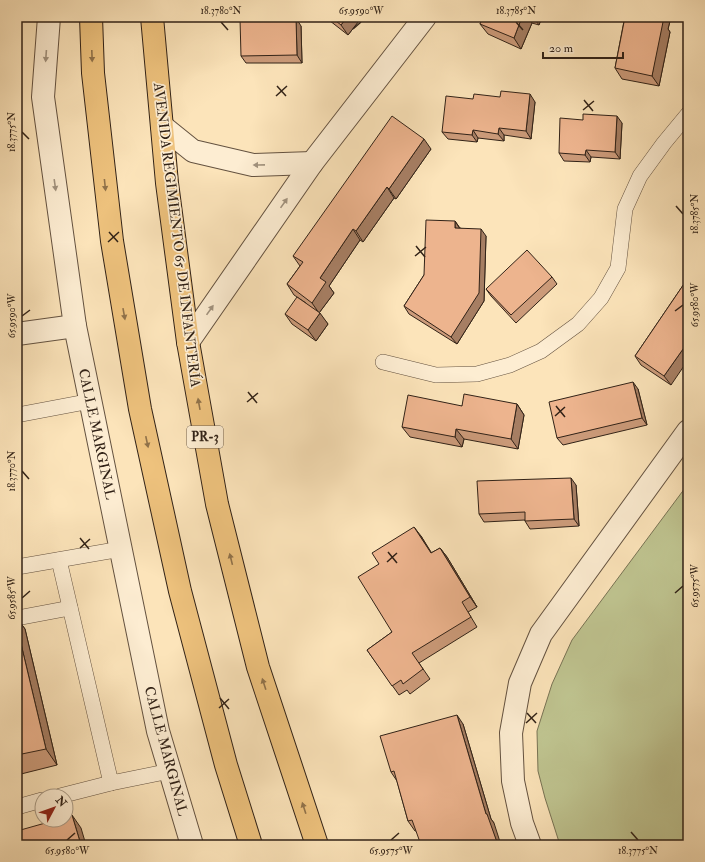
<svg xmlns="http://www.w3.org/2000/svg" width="705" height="862" viewBox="0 0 705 862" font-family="'IM FELL Double Pica',serif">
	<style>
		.green { fill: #bfc490; stroke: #787354 }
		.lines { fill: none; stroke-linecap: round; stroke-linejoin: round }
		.service-casing { stroke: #645240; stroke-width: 16 }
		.minor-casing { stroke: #645240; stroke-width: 24 }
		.primary-casing { stroke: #312217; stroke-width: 24 }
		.service { stroke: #fdedd2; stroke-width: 15 }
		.minor { stroke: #fdedd2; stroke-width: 22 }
		.primary { stroke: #eec27d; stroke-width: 22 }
		.wall { fill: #cc9b7a; stroke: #312217 }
		.shaded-wall { fill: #a67e63; stroke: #312217 }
		.building { fill: #edb48e; stroke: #312217 }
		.oneway { fill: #a1927e }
		.oneway2 { fill: #90724a }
		.ticks { fill: none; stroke: #312217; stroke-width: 1.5 }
		.labels { text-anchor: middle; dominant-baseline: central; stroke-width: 3.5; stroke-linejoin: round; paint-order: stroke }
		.shield { fill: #fdedd2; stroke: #6e5f4f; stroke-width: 1 }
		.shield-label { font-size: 13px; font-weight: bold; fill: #312217 }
		.street-label { font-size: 14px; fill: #312217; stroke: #fdedd2 }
		.neatline { fill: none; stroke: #312217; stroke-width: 1.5 }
		.ticks-label { font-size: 10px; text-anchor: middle; fill: #312217 }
	</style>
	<rect width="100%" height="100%" fill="#fce4ba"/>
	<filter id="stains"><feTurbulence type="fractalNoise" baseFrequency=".005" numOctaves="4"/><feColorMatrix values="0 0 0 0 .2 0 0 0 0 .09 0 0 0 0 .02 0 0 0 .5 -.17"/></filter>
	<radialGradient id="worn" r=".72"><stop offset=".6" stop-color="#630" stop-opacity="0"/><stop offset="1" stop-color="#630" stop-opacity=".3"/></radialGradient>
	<!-- green -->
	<polygon class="green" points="688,484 688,845 560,845 545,798 538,771 537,731 552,684 572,640"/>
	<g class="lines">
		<!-- service casing -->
		<g class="service-casing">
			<g id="service">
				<polyline points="383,362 436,375 477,374 510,365 541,351 578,324 601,298 618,268 625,209 640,176 664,143 688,114"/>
				<polyline points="17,415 91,401"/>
				<polyline points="59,560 111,783 170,771"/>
				<polyline points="17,567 121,549"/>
				<polyline points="17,618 70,608"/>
				<polyline points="60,796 111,783"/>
				<polyline points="17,807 42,800"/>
			</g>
		</g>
		<!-- minor casing -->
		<g class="minor-casing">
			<g id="minor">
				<polyline points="49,17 43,97 75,326 158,731 192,845"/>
				<polyline points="162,126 193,151 253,165 312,163"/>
				<polyline points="17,334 75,326"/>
				<polyline points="188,342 312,163 425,17"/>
				<polyline points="530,845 522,823 513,781 511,733 520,683 541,634 688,431"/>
			</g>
		</g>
		<!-- primary casing -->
		<g class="primary-casing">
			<g id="primary">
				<polyline points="91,17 93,73 112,241 140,409 180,591 226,765 251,845"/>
				<polyline points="152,17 167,183 188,342 217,504 258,667 317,845"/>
			</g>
		</g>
		<!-- service -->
		<use href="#service" class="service"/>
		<!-- minor -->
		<use href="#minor" class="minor"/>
		<!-- primary -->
		<use href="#primary" class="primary"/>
	</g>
	<!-- wall -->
	<g class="wall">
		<polygon points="325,17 362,17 348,35"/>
		<polygon points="483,17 542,17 539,25 532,23 521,49 488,34 480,24"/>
		<polygon points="622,17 671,17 668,29 670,32 659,86 622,79 615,68 624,21"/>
		<polygon points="301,26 302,63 246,63 241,56"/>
		<polygon points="473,99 535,102 531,139 504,135 504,141 478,138 477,142 448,139 442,132"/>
		<polygon points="622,123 620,159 591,157 590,162 564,161 559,153"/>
		<polygon points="431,149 396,199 394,198 363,242 360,240 329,286 334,293 319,313 328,324 316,341 292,324 285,314 306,303 294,295 287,284 300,266 293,256"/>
		<polygon points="455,221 460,228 486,236 484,301 457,344 409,314 404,306 424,275"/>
		<polygon points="552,277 557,284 516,323 491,296 486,289"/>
		<polygon points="688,278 671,385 641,365 635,356"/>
		<polygon points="638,389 647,425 563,445 557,438"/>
		<polygon points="517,404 524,415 518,449 464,439 462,447 410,437 402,427 462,406"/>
		<polygon points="576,485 579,526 530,529 525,521 525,520 484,522 479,514"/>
		<polygon points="421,536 431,553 440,548 447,557 477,607 468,612 477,627 419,663 430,679 410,694 407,690 399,695 367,650 392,632 379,564"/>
		<polygon points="17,618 25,629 57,765 17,775"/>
		<polygon points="463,724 491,819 494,823 415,831 408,821 397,781 391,772"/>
	</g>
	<!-- shaded-wall -->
	<g class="shaded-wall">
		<polygon points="347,17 362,17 348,35 341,25"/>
		<polygon points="522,17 528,17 532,23 521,49 514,38"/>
		<polygon points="533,17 542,17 539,25"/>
		<polygon points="661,17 671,17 668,29 670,32 659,86 652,76"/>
		<polygon points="296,18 301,26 302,63 297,55"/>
		<polygon points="530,94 535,102 531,139 526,131"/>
		<polygon points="617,116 622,123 620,159 615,152"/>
		<polygon points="499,128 504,135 504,141 498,134"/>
		<polygon points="473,130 478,138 477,142 472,135"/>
		<polygon points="424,139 431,149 396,199 389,189"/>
		<polygon points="586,150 591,157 590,162 585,155"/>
		<polygon points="387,187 394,198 363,242 356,231"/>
		<polygon points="455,221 460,229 455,228"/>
		<polygon points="353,229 360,240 329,286 334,293 319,313 312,303 320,278"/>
		<polygon points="481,229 486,236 484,301 457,344 451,337"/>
		<polygon points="320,313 328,324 316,341 308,330"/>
		<polygon points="688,342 688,360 671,385 664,376"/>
		<polygon points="633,382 638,389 647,425 642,418"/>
		<polygon points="517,404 524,415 518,449 511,439"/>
		<polygon points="456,429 464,439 462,447 455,437"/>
		<polygon points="571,478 576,485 579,526 574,519"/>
		<polygon points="414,527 421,536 438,563 431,553"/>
		<polygon points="440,548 447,557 477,607 470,597"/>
		<polygon points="17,618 25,629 57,765 46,749 17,627"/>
		<polygon points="457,715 463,724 491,819 494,823 501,845 498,845 486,814"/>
		<polygon points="72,815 81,828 86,845 81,845"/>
	</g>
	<!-- building -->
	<g class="building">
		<polygon points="331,17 347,17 341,25"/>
		<polygon points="483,17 522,17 514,38 480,24"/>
		<polygon points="625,17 661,17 660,21 663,22 652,76 615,68"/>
		<polygon points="296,18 297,55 241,56 240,19"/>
		<polygon points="501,91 530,94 526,131 499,128 498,134 473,130 472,135 442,132 446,96 473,99 474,94 500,97"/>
		<polygon points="583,114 617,116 615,152 586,150 585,155 559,153 560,118 583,120"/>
		<polygon points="392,116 424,139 389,189 387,187 356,231 353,229 320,278 326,282 312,303 287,284 303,262 293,256"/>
		<polygon points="426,220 455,221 455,228 481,229 479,293 451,337 404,306 424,275"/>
		<polygon points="527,250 552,277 511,315 486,289"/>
		<polygon points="688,278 688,342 664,376 635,356"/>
		<polygon points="297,297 320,313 308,330 285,314"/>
		<polygon points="633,382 642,418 557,438 549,402"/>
		<polygon points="464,394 517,404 511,439 456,429 455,437 402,427 408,395 462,406"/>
		<polygon points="571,478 574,519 525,521 525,512 479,514 477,481"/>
		<polygon points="414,527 431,553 440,548 470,597 462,602 471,617 412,653 423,669 403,684 401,680 392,686 367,650 392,632 358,577 379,564 372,553"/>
		<polygon points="17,627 46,749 17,755"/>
		<polygon points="457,715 486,814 487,814 498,845 421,845 412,820 408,821 394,771 391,772 380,736"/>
		<polygon points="72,815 81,845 17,845 17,831 56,820 66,820 66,817"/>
	</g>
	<!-- one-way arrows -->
	<defs><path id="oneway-solid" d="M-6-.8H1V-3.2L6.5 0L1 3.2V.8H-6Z"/></defs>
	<g class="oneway">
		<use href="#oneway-solid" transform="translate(46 56) rotate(94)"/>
		<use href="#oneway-solid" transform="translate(259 165) rotate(179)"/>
		<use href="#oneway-solid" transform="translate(55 185) rotate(82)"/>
		<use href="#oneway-solid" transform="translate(284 203) rotate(-55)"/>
		<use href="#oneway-solid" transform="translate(210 310) rotate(-55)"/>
	</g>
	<g class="oneway2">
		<use href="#oneway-solid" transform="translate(92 56) rotate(88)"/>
		<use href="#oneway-solid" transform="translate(105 185) rotate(84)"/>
		<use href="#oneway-solid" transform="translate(124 314) rotate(80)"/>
		<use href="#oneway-solid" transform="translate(199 404) rotate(-100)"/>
		<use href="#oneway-solid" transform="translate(147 442) rotate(78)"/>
		<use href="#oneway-solid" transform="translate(231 559) rotate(-104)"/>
		<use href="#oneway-solid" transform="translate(264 684) rotate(-108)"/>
		<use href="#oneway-solid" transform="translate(304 808) rotate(-108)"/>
	</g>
	<!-- ticks -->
	<path class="ticks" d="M 221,22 L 228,30M 516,22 L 523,30M 353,29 L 361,22M 277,86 L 286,96M 276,96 L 287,86M 584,100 L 593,111M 583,110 L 594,101M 22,132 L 29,139M 676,206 L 683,214M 109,232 L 118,242M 108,242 L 119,232M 416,246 L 425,257M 415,256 L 426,247M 675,311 L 683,305M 22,316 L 30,310M 248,392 L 257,403M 247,402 L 258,393M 556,406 L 565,417M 555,416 L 565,407M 22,471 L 29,479M 80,538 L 89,549M 80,548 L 90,539M 388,552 L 397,563M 387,562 L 397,553M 675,593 L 683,586M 22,598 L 30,591M 220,698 L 229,709M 219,708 L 229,699M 527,713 L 536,723M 526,723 L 537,713M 631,832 L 638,840M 67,840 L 75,833M 391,840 L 399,833"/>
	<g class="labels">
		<!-- shield labels -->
		<rect class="shield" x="187" y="426" width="36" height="22" rx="3"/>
		<g class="shield-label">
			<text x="205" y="437">PR-3</text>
		</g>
		<!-- street labels -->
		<g class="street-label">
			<text transform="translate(177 235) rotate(83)">AVENIDA REGIMIENTO 65 DE INFANTERÍA</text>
			<text transform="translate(97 434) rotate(78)">CALLE MARGINAL</text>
			<text transform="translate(166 751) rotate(75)">CALLE MARGINAL</text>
		</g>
	</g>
	<!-- margin -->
	<rect width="705" height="862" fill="none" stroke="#fce4ba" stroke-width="44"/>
	<!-- north arrow -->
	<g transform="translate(54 808) rotate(49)"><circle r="19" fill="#fdedd2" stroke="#ab9c87"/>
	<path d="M0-3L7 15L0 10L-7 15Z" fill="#8f2418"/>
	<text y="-6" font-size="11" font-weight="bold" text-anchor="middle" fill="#312217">N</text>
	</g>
	<!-- scale -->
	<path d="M543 52v6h80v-6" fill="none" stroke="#312217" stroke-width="2"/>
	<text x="549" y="52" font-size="12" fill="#312217" stroke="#fdedd2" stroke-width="3" paint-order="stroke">20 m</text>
	<rect x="22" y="22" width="661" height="818" class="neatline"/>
	<g class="ticks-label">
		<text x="221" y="14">18.3780°N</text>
		<text x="361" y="14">65.9590°W</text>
		<text x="516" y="14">18.3785°N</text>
		<text transform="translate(11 132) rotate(-90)" y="4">18.3775°N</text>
		<text transform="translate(694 214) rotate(-90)" y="4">18.3785°N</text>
		<text transform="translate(694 305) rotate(-90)" y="4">65.9580°W</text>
		<text transform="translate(11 316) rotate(-90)" y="4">65.9590°W</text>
		<text transform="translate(11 471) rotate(-90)" y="4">18.3770°N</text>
		<text transform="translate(694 586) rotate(-90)" y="4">65.9575°W</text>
		<text transform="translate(11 598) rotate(-90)" y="4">65.9585°W</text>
		<text x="67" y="854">65.9580°W</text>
		<text x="391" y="854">65.9575°W</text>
		<text x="638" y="854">18.3775°N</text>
	</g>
	<rect width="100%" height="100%" filter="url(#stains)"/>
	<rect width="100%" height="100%" fill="url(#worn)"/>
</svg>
